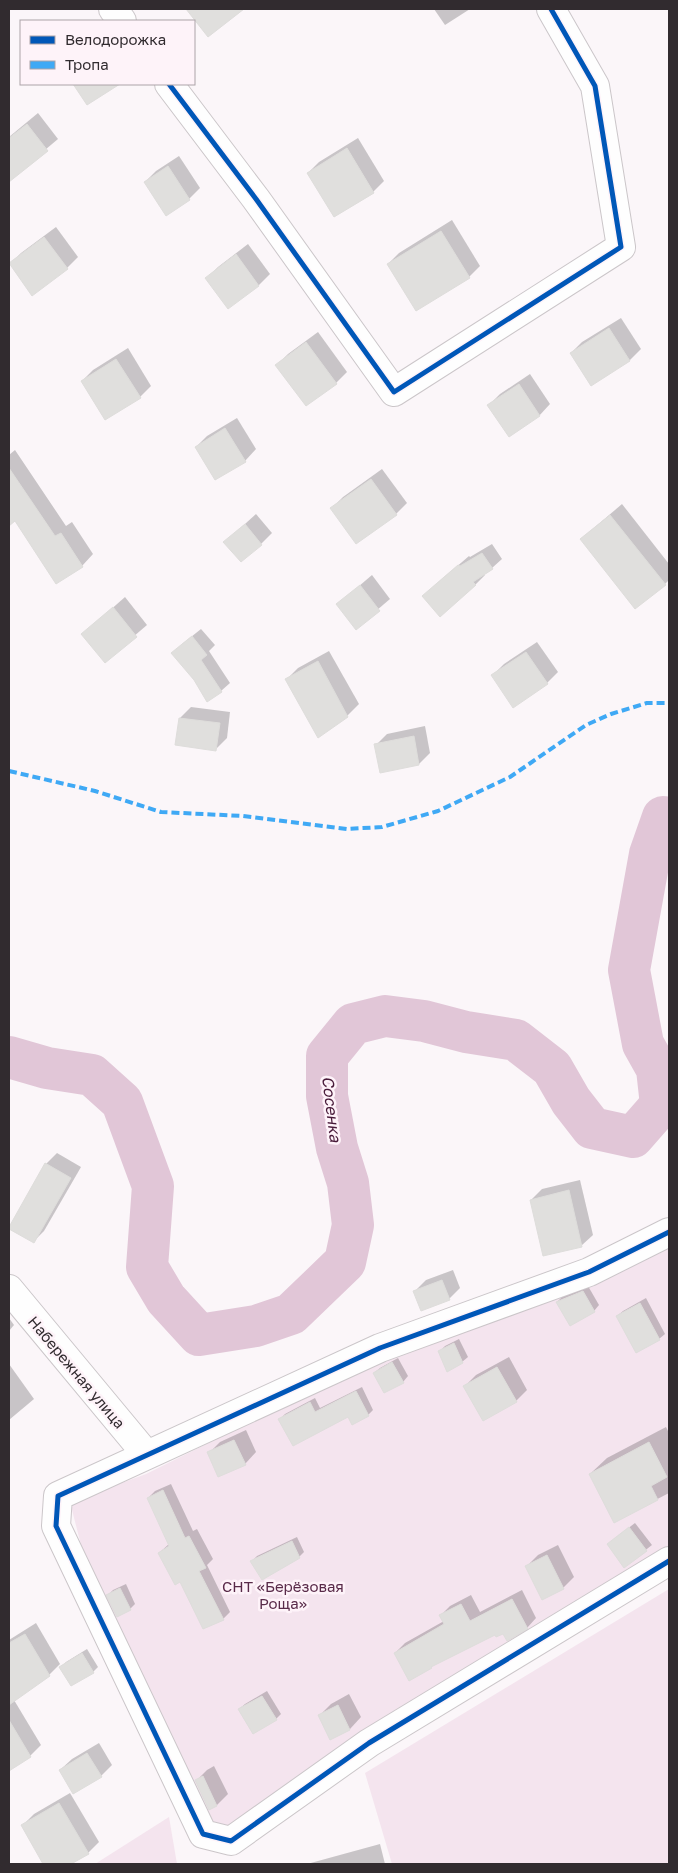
<svg xmlns="http://www.w3.org/2000/svg" width="678" height="1873" viewBox="0 0 678 1873" font-family="'Golos Text',sans-serif">
	<style>
		.green { fill: #f4e4ee }
		.shadow { fill: #0003 }
		.lines { fill: none; stroke-linecap: round; stroke-linejoin: round }
		.river { stroke: #e1c6d7; stroke-width: 42 }
		.building { fill: #e0dfdd; stroke: #dedddb }
		.minor-casing { stroke: #cbc6c9; stroke-width: 30 }
		.minor { stroke: #fefefe; stroke-width: 28 }
		.quiet { stroke: #3fa9f5; stroke-width: 4; stroke-dasharray: 8 4; stroke-linecap: butt }
		.cycleway-casing { stroke: #fef3f9; stroke-width: 8 }
		.cycleway { stroke: #0057b8; stroke-width: 5 }
		.labels { text-anchor: middle; dominant-baseline: central; stroke-width: 5; stroke-linejoin: round; paint-order: stroke }
		.street-label { font-size: 15px; fill: #312b2f; stroke: #fef3f9 }
		.park-label { font-size: 15px; fill: #592a49; stroke: #fef3f9 }
		.water-label { font-size: 16px; font-style: italic; fill: #481a39; stroke: #fef3f9 }
	</style>
	<rect width="100%" height="100%" fill="#fbf6f9"/>
	<!-- green -->
	<g class="green">
		<polygon points="669,1235 669,1557 231,1824 206,1832 93,1592 70,1502 146,1474 388,1354"/>
		<polygon points="669,1589 669,1864 392,1864 365,1773"/>
		<polygon points="169,1817 177,1864 95,1864"/>
	</g>
	<!-- shadow -->
	<g class="shadow">
		<polygon points="434,9 470,9 445,25"/>
		<polygon points="38,113 58,139 13,177 9,171 9,137"/>
		<polygon points="358,138 384,181 373,192 308,173 319,162"/>
		<polygon points="179,156 200,188 189,199 145,182 156,171"/>
		<polygon points="452,220 480,266 469,277 388,264 399,253"/>
		<polygon points="56,227 78,257 67,268 10,264 21,253"/>
		<polygon points="248,244 270,274 259,285 229,307 207,278 218,267"/>
		<polygon points="621,318 641,349 630,360 571,353 582,342"/>
		<polygon points="318,332 347,372 336,383 306,405 277,365 288,354"/>
		<polygon points="128,348 151,386 140,397 82,381 93,370"/>
		<polygon points="530,374 550,404 539,416 489,405 500,394"/>
		<polygon points="237,418 256,449 245,461 196,447 207,436"/>
		<polygon points="15,450 66,526 72,522 93,554 82,566 16,520 10,524 9,522 9,455"/>
		<polygon points="382,469 407,503 396,514 332,508 343,497"/>
		<polygon points="622,504 669,564 669,580 665,584 581,539"/>
		<polygon points="256,514 272,533 261,544 225,542"/>
		<polygon points="492,544 502,559 492,568 484,573 485,575 475,585 433,587 469,556 470,557"/>
		<polygon points="372,575 390,599 356,628 338,604"/>
		<polygon points="125,597 147,625 105,661 83,634"/>
		<polygon points="201,629 215,645 209,651 230,683 221,691 181,645"/>
		<polygon points="537,642 558,672 547,683 493,675 504,664"/>
		<polygon points="329,651 359,704 347,716 319,736 287,679 298,668"/>
		<polygon points="191,707 230,712 227,738 216,749 180,718"/>
		<polygon points="425,726 430,753 419,764 376,745 387,734"/>
		<polygon points="57,1153 81,1167 44,1231 33,1242 46,1164"/>
		<polygon points="580,1180 593,1235 581,1246 531,1200 542,1189"/>
		<polygon points="453,1270 460,1288 449,1299 415,1291 426,1280"/>
		<polygon points="588,1286 599,1305 594,1311 557,1302 563,1296"/>
		<polygon points="646,1298 665,1334 659,1339 637,1351 617,1316 623,1311"/>
		<polygon points="9,1318 14,1325 9,1331"/>
		<polygon points="459,1339 468,1357 462,1362 440,1351 445,1346"/>
		<polygon points="509,1357 527,1390 516,1401 484,1419 465,1386 476,1375"/>
		<polygon points="398,1358 408,1376 403,1382 374,1373 380,1368"/>
		<polygon points="9,1364 34,1399 9,1420"/>
		<polygon points="362,1387 373,1410 368,1415 280,1419 285,1414 315,1398 320,1408"/>
		<polygon points="666,1427 669,1433 669,1493 615,1521 590,1474 607,1458"/>
		<polygon points="246,1430 256,1452 245,1464 209,1453 220,1442"/>
		<polygon points="171,1484 193,1531 197,1529 213,1559 207,1565 230,1612 223,1619 180,1580 159,1553 169,1544 148,1498 155,1491"/>
		<polygon points="635,1523 652,1545 625,1566 614,1539"/>
		<polygon points="297,1537 304,1552 299,1557 252,1561 257,1556"/>
		<polygon points="558,1545 574,1577 563,1588 526,1567 538,1555"/>
		<polygon points="126,1584 135,1604 130,1609 108,1595 113,1590"/>
		<polygon points="522,1590 536,1618 527,1628 495,1634 435,1663 431,1667 395,1653 405,1643 444,1621 441,1615 450,1606 471,1595 480,1612"/>
		<polygon points="36,1623 60,1664 49,1675 20,1695 9,1677 9,1640"/>
		<polygon points="87,1649 98,1667 93,1672 61,1667 66,1662"/>
		<polygon points="267,1691 281,1714 276,1719 239,1709 245,1704"/>
		<polygon points="349,1694 361,1717 350,1729 331,1738 320,1715 331,1704"/>
		<polygon points="14,1700 41,1745 30,1756 9,1769 9,1704"/>
		<polygon points="99,1743 112,1765 101,1776 60,1770 72,1759"/>
		<polygon points="214,1766 228,1794 217,1805 209,1808 196,1781 207,1770"/>
		<polygon points="70,1793 99,1842 88,1853 69,1864 45,1864 23,1825 34,1814"/>
		<polygon points="380,1844 385,1864 307,1864"/>
	</g>
	<g class="lines">
		<!-- river -->
		<polyline class="river" points="9,1057 47,1068 92,1075 122,1102 153,1186 147,1267 166,1299 199,1335 256,1326 291,1314 345,1262 353,1225 348,1183 337,1148 327,1096 327,1056 353,1024 385,1016 424,1021 466,1032 516,1040 552,1068 571,1101 592,1128 633,1137 661,1105 657,1069 643,1044 629,970 650,854 663,817 669,818"/>
	</g>
	<!-- building -->
	<g class="building">
		<polygon points="186,9 244,9 208,37"/>
		<polygon points="73,84 120,84 87,105"/>
		<polygon points="27,124 48,151 9,182 9,138"/>
		<polygon points="347,148 374,193 334,217 307,173"/>
		<polygon points="168,166 190,200 166,216 144,182"/>
		<polygon points="441,231 470,278 416,311 387,264"/>
		<polygon points="44,237 68,269 32,296 9,263"/>
		<polygon points="236,254 259,286 228,309 205,278"/>
		<polygon points="609,328 630,361 591,386 570,353"/>
		<polygon points="306,342 337,384 306,406 275,365"/>
		<polygon points="116,359 141,398 105,420 81,381"/>
		<polygon points="519,384 540,416 509,437 487,405"/>
		<polygon points="225,428 246,462 215,480 195,447"/>
		<polygon points="9,468 55,536 61,533 83,567 56,584 15,521 9,526"/>
		<polygon points="371,479 397,515 356,544 330,508"/>
		<polygon points="610,515 666,585 635,609 580,539"/>
		<polygon points="245,524 262,545 241,562 223,542"/>
		<polygon points="482,553 493,569 473,582 476,585 440,617 422,596 458,565 460,566"/>
		<polygon points="360,585 380,611 356,630 336,604"/>
		<polygon points="113,607 137,637 105,663 81,634"/>
		<polygon points="192,636 207,655 201,660 222,692 207,702 194,680 171,653"/>
		<polygon points="526,652 548,684 513,708 491,675"/>
		<polygon points="318,661 348,717 318,738 285,679"/>
		<polygon points="179,718 220,723 216,751 175,745"/>
		<polygon points="414,736 419,765 380,773 374,744"/>
		<polygon points="45,1163 71,1178 34,1243 9,1229 9,1227"/>
		<polygon points="569,1190 582,1247 543,1256 530,1200"/>
		<polygon points="442,1280 450,1300 421,1311 413,1291"/>
		<polygon points="583,1291 595,1312 570,1326 556,1302"/>
		<polygon points="640,1303 660,1340 636,1353 616,1316"/>
		<polygon points="454,1343 463,1363 447,1372 438,1351"/>
		<polygon points="392,1362 404,1383 384,1393 373,1373"/>
		<polygon points="497,1367 517,1402 483,1421 463,1386"/>
		<polygon points="356,1391 369,1416 352,1425 348,1417 293,1446 278,1419 310,1402 315,1412"/>
		<polygon points="234,1440 246,1465 218,1477 207,1452"/>
		<polygon points="649,1442 667,1477 651,1486 658,1500 614,1523 589,1474"/>
		<polygon points="163,1490 185,1538 189,1536 206,1568 199,1571 224,1620 203,1629 180,1582 175,1585 158,1553 169,1546 147,1498"/>
		<polygon points="629,1527 647,1551 624,1568 607,1544"/>
		<polygon points="292,1541 300,1558 262,1580 250,1561"/>
		<polygon points="547,1555 564,1589 542,1600 525,1566"/>
		<polygon points="120,1588 131,1610 117,1617 106,1595"/>
		<polygon points="512,1599 528,1629 507,1641 503,1634 496,1637 495,1635 431,1667 432,1668 409,1681 394,1653 444,1624 439,1615 461,1604 470,1621"/>
		<polygon points="25,1634 50,1676 9,1705 9,1643"/>
		<polygon points="82,1653 94,1673 71,1686 59,1667"/>
		<polygon points="262,1696 277,1720 253,1734 238,1709"/>
		<polygon points="338,1705 350,1730 330,1740 318,1715"/>
		<polygon points="9,1720 31,1757 9,1771"/>
		<polygon points="87,1753 102,1777 73,1794 59,1770"/>
		<polygon points="203,1776 217,1806 209,1810 195,1780"/>
		<polygon points="59,1803 89,1854 71,1864 43,1864 21,1825"/>
	</g>
	<g class="lines">
		<!-- minor casing -->
		<g class="minor-casing">
			<g id="minor">
				<polyline points="113,9 122,21"/>
				<polyline points="169,84 256,199 394,392 621,247 595,86 551,9"/>
				<polyline points="669,1232 589,1272 380,1348 58,1496 56,1526 203,1834 231,1841 369,1743 669,1561"/>
				<polyline points="9,1289 146,1454"/>
			</g>
		</g>
		<!-- minor -->
		<use href="#minor" class="minor"/>
		<!-- quiet -->
		<polyline class="quiet" points="9,771 95,791 161,812 243,816 347,829 382,827 438,811 510,777 586,725 611,714 647,703 669,703"/>
		<!-- cycleway casing -->
		<g class="cycleway-casing">
			<g id="cycleway">
				<polyline points="169,84 256,199 394,392 621,247 595,86 551,9"/>
				<polyline points="669,1232 589,1272 380,1348 58,1496 56,1526 203,1834 231,1841 369,1743 669,1561"/>
			</g>
		</g>
		<!-- cycleway -->
		<use href="#cycleway" class="cycleway"/>
	</g>
	<g class="labels">
		<!-- street labels -->
		<g class="street-label">
			<text transform="translate(77 1372) rotate(50)">Набережная улица</text>
		</g>
		<!-- park labels -->
		<g class="park-label">
			<text x="283" y="1586">СНТ «Берёзовая<tspan x="283" dy="17">Роща»</tspan></text>
		</g>
		<!-- water labels -->
		<g class="water-label">
			<text transform="translate(332 1109) rotate(83)">Сосенка</text>
		</g>
	</g>
	<!-- border -->
	<rect width="678" height="1873" fill="none" stroke="#312b2f" stroke-width="20"/>
	<!-- legend -->
	<rect x="20" y="20" width="175" height="65" fill="#fef3f9" stroke="#aca3a8"/>
	<rect x="30" y="36" width="25" height="8" fill="#0057b8" stroke="#aca3a8"/>
	<text x="65" y="45" font-size="15" fill="#312b2f">Велодорожка</text>
	<rect x="30" y="61" width="25" height="8" fill="#3fa9f5" stroke="#aca3a8"/>
	<text x="65" y="70" font-size="15" fill="#312b2f">Тропа</text>
</svg>
